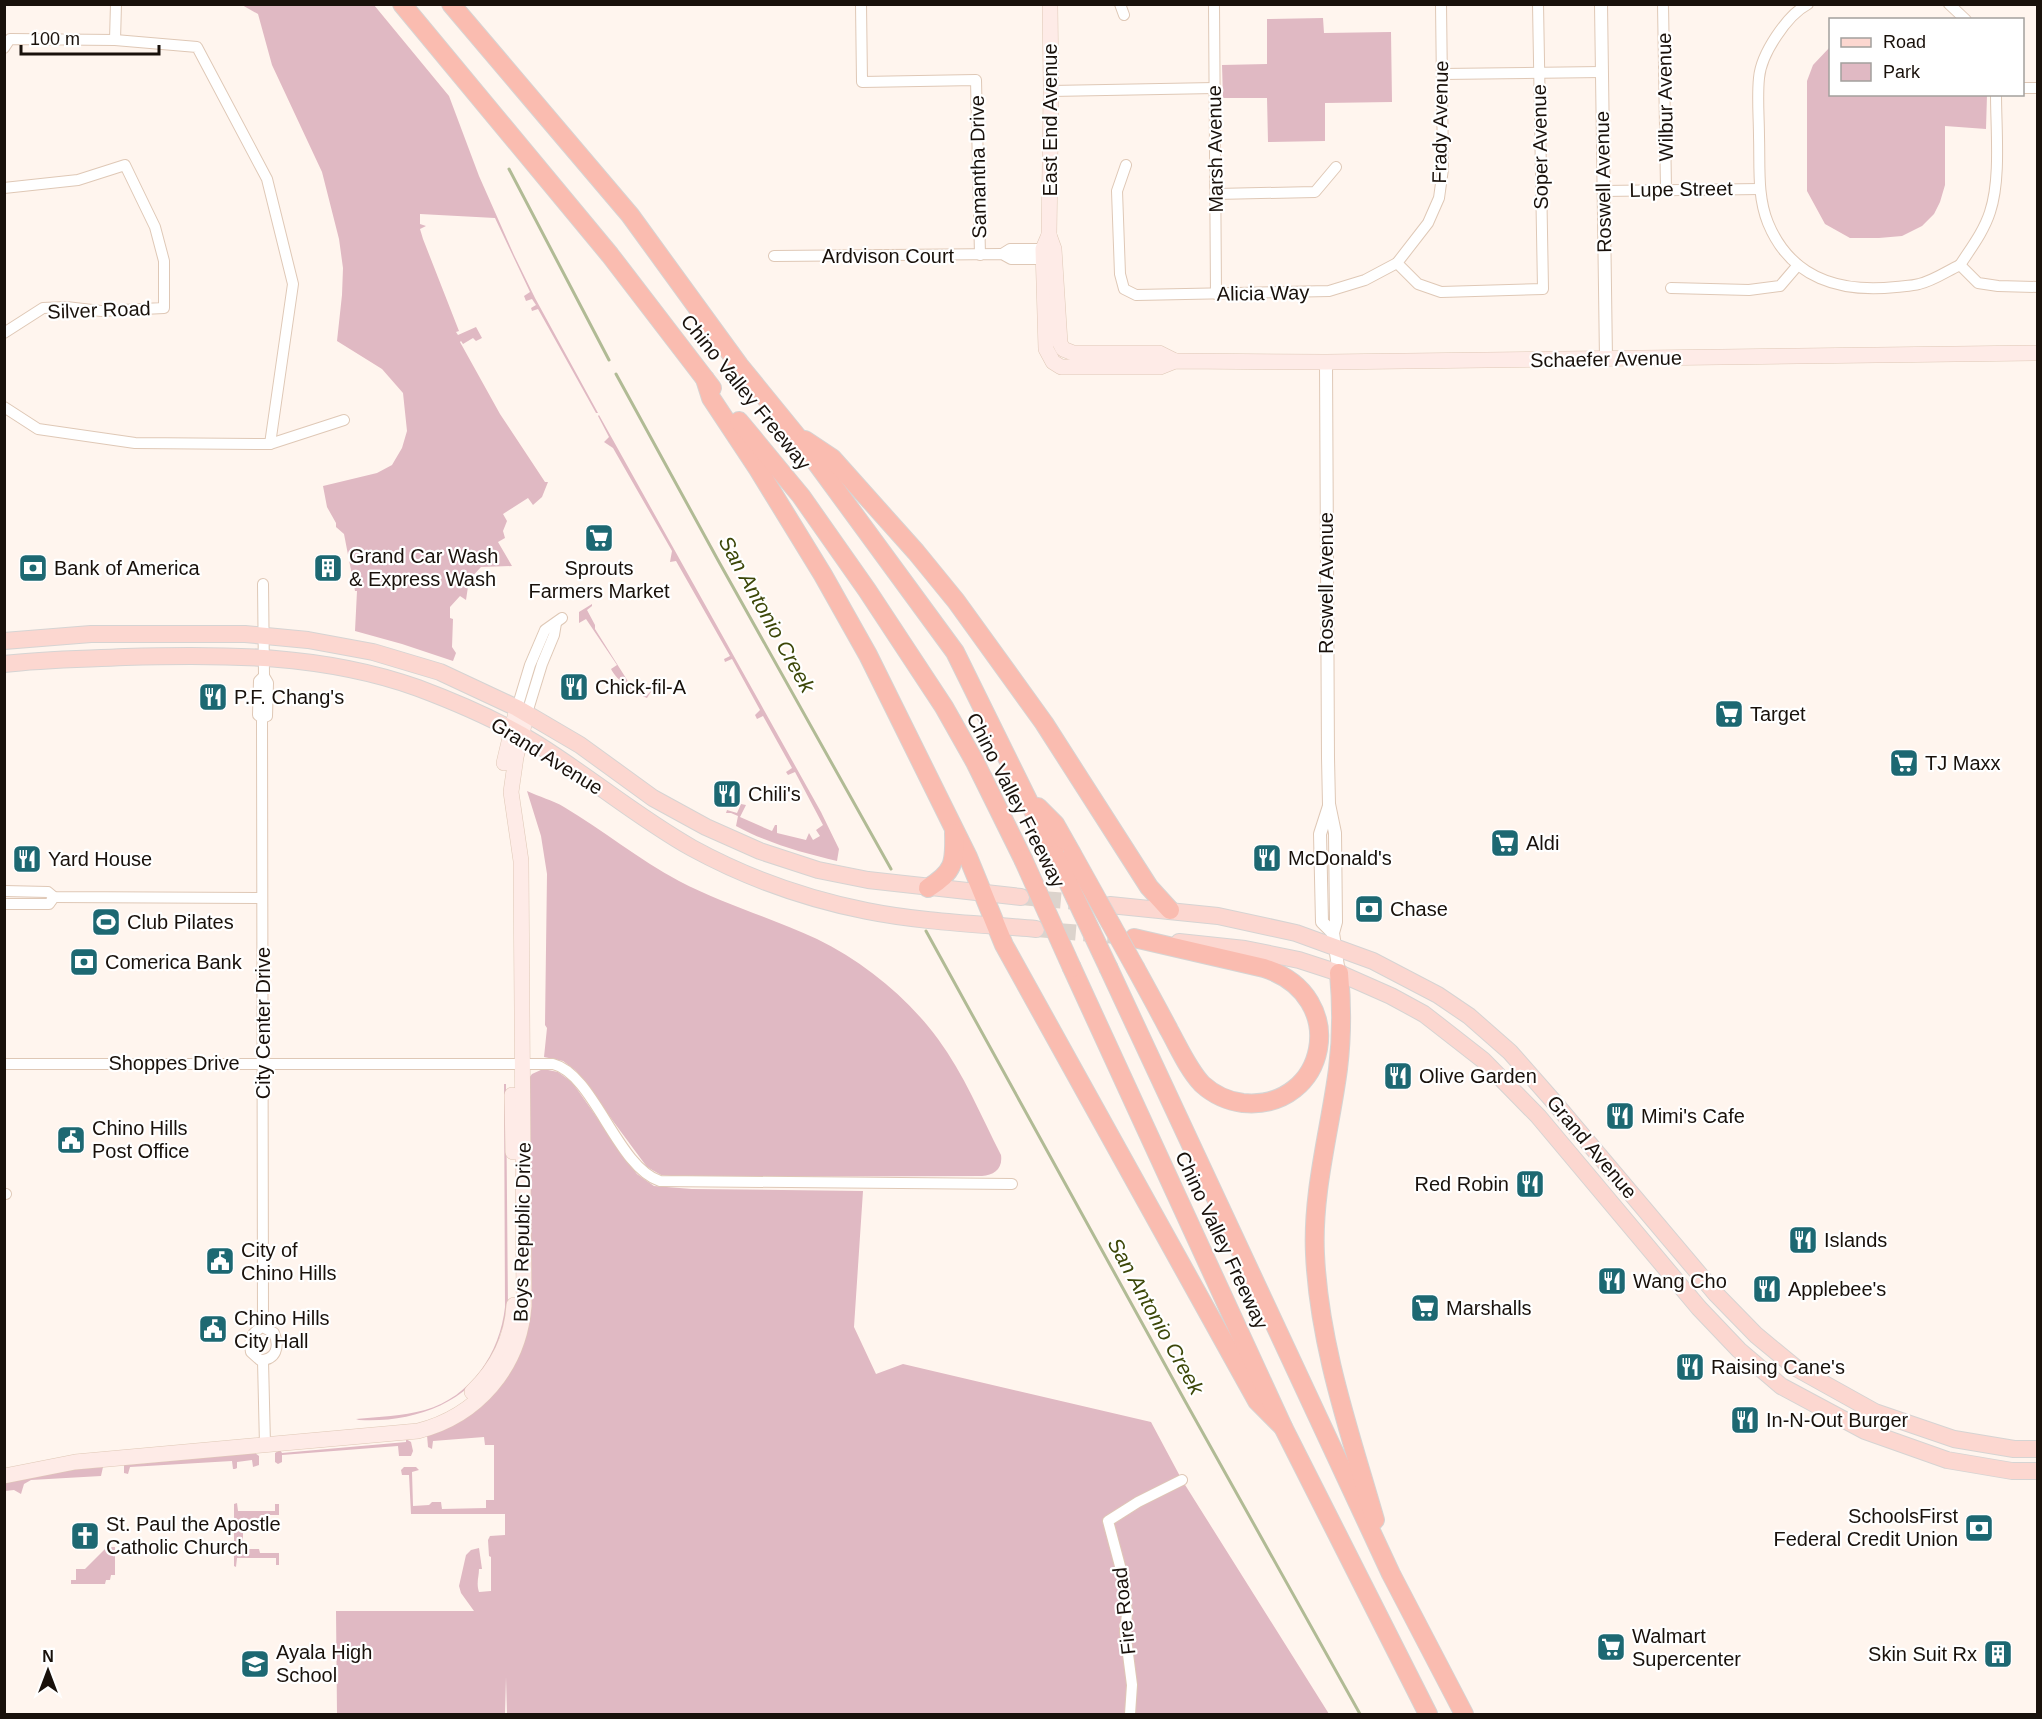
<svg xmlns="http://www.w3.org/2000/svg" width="2042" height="1719" viewBox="0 0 2042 1719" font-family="Helvetica,sans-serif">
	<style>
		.green { fill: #e0b9c3 }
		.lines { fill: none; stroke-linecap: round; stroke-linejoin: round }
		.stream { stroke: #b1bb95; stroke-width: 3 }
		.primary-tunnel { stroke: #dcd3cc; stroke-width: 16; stroke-dasharray: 16 8; stroke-linecap: butt }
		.minor-casing { stroke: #dfc8b6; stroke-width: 12 }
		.tertiary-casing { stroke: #dfc8b6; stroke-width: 14 }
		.secondary-casing { stroke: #dfc8b6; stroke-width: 16 }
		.primary-casing { stroke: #d6d4d3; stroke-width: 18 }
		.motorway-casing { stroke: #d6d4d3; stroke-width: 20 }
		.minor { stroke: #fff; stroke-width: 10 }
		.tertiary { stroke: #fff; stroke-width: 12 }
		.secondary { stroke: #feebe7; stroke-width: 15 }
		.primary { stroke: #fcd7d0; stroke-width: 16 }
		.motorway { stroke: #fabcb0; stroke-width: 18 }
		.motorway-bridge-casing { stroke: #d6d4d3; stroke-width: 20; stroke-linecap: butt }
		.motorway-bridge { stroke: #fabcb0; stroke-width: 18 }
		.labels { text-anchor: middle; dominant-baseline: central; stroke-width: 4.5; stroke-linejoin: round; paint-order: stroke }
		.street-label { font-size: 20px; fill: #19110b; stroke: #fff }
		.poi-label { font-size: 20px; fill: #19110b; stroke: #fff; text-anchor: start }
		.water-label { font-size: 21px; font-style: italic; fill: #3c4708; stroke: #fff }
	</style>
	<rect width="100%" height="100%" fill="#fff5ee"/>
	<!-- green -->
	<g class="green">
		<polygon points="242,5 374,5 449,96 479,176 514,255 535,298 598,413 596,413 538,309 532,311 531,308 536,305 532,299 526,301 524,296 530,292 495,218 420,214 420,224 426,226 420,229 423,239 459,331 456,332 458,335 476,327 482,338 476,341 473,338 463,344 461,341 460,342 500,414 545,482 548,482 542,497 533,505 528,498 503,514 507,521 503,531 505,538 498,542 512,566 481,567 469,580 466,600 460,596 450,607 450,618 453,619 452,647 456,653 453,661 402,644 355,631 357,591 355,591 344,534 336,527 336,523 327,507 323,486 377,473 392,465 402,448 407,431 403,393 382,369 337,341 342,295 343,268 339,239 322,172 272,65 258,14"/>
		<polygon points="1323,18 1324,33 1391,32 1392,102 1325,103 1325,141 1268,142 1267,98 1223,98 1222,65 1267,64 1267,19"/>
		<polygon points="1830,47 1830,94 1987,95 1986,129 1945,126 1945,185 1940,202 1934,214 1922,226 1902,236 1879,238 1850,238 1825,224 1807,191 1807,81 1813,65"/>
		<path d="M 599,415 L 821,812 L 839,849 L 837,861 C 803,853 767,843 736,826 L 738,816 L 731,813 L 726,813 L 727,810 L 737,813 L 741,804 L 746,805 L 740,817 L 772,831 L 775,825 L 777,825 L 777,833 L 806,840 L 809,833 L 813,840 L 820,836 L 816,830 L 823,825 L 795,772 L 788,775 L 786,772 L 792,768 L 763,716 L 757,719 L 755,715 L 760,710 L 732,659 L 725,662 L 724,659 L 730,656 L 676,561 L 670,562 L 672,551 L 613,448 L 604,442 L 609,437 L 598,416 Z"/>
		<path d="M 592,604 L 592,606 L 587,610 L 595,625 L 595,629 L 629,683 L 636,680 L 641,683 L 638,690 L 646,696 L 652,690 L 647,698 C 635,693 617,681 611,669 L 617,665 L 586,619 L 579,623 L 579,612 Z"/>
		<path d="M 527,791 C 539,797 553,800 564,807 C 603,830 638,859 679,881 C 723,904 772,918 817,939 C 864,962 907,997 938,1039 C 964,1074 981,1116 1001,1155 C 1003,1169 994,1175 982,1176 L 682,1177 L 661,1175 L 647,1167 L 576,1071 L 563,1061 L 544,1057 L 547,1028 L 545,1025 L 547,874 L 541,836 Z"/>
		<path d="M 543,1069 L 558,1072 L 572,1082 L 637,1174 L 654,1186 L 692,1189 L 863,1191 L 854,1327 L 876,1374 L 903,1364 L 1151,1422 L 1182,1480 L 1329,1714 L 507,1714 L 506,1677 L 505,1714 L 337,1714 L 336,1611 L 474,1611 L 461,1593 L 459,1586 L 466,1555 L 471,1550 L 479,1548 L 482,1569 L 479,1569 C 479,1577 476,1583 479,1592 L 491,1591 L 491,1557 L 489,1556 L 488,1540 L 490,1536 L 505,1535 L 505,1514 L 411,1514 L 409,1475 L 402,1475 L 401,1470 L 404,1467 L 416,1467 L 419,1470 L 412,1472 L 413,1506 L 429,1505 L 432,1502 L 441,1502 L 442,1509 L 486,1508 L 486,1500 L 494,1500 L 494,1445 L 485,1445 L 484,1437 L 433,1441 L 432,1449 L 428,1447 L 427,1435 L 478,1409 L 496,1391 L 513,1367 L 529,1078 L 532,1074 Z"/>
		<path d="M 504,1084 L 506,1084 L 508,1309 C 507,1318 503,1326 500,1335 C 498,1342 496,1351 493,1357 C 466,1405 411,1423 359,1420 L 356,1419 C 379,1417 402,1416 425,1410 C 471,1397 500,1353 505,1307 Z"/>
		<polygon points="406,1439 411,1442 413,1451 411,1456 399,1456 398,1446 282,1455 282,1462 278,1464 275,1462 275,1453 280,1450 282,1453 406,1442"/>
		<polygon points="255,1453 259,1456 259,1465 253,1467 252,1460 237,1462 237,1468 235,1469 233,1469 232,1461 130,1467 128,1474 124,1473 124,1465"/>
		<polygon points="103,1467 101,1476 31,1480 24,1484 21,1494 14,1490 5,1491 5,1482 58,1470"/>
		<polygon points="237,1503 238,1511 275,1511 275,1504 279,1504 279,1515 261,1515 260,1519 243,1520 243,1549 259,1549 260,1553 279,1553 279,1565 276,1565 276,1558 237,1558 236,1567 234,1566 234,1504"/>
		<polygon points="107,1547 115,1547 115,1575 111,1575 110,1580 106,1580 105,1584 71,1584 71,1580 76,1580 76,1569 85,1569"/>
	</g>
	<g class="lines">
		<!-- stream -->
		<g class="stream">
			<polyline points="509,169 609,360"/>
			<polyline points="616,374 719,562 891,869"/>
			<polyline points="926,931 1185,1401 1360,1714"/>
		</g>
		<!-- primary-tunnel -->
		<g class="primary-tunnel">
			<polyline points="1021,897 1089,903"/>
			<polyline points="1036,929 1127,937"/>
		</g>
		<!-- minor casing -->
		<g class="minor-casing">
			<g id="minor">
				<polyline points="861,4 862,82 976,80 980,255"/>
				<polyline points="1120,4 1124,15"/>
				<polyline points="1214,4 1216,294"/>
				<polyline points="1663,4 1666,189"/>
				<path d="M 1808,4 C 1787,15 1761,54 1759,78 C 1757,97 1759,118 1759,137 C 1760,166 1757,196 1768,223 C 1791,279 1841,293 1896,287 C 1904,286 1912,286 1919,284 C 1933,281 1947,271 1960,265"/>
				<polyline points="1949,4 1966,20"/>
				<polyline points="115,40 116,4"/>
				<polyline points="4,48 10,39 115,40 197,47 267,179 293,284 270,444"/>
				<polyline points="1442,74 1602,72"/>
				<polyline points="2022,88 2038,88"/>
				<polyline points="1051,91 1215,88"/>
				<polyline points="1126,165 1117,191 1120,274 1124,289 1136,295 1329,291 1365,280 1397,263 1428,223 1439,198 1443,169 1441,4"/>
				<polyline points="4,188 78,180 125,165 155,227 164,261 164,308 101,311 66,307 43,308 4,333"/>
				<polyline points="1603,191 1760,189"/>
				<polyline points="1216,194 1315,192 1336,167"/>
				<polyline points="1002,254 1010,249 1048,249"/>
				<polyline points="774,256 1002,254 1011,259 1049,259"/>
				<polyline points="1397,263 1418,284 1441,292 1543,289 1538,4"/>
				<path d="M 1960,265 C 1971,248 1984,231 1990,212 C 2001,179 1996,130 1996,94"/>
				<polyline points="1960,265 1978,283 1998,286 2038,287"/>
				<polyline points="1671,288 1749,290 1780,286 1798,265"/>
				<polyline points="4,407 38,429 135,443 270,444 344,420"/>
				<polyline points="517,708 530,665 545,630 562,618"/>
				<polyline points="527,713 542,664 554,635 556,623"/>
				<polyline points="262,718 267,716 268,683 264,676 263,584"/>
				<polyline points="4,891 48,892 54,897 262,898"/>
				<polyline points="4,904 49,904 54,897"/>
				<path d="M 4,1064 L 553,1064 C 594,1074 617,1167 660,1181 L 1012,1184"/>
				<polyline points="4,1194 6,1194"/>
				<polyline points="263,1327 262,721 262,718 258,715 259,681 264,676"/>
				<path d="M 263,1327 L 274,1333 C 280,1347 276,1360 260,1360 L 251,1352 C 249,1340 251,1332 263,1327 Z"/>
				<polyline points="263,1361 265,1445"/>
				<polyline points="1130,1714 1132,1685 1125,1631 1127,1614 1125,1593 1120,1566 1108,1521 1138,1502 1182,1480"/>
			</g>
		</g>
		<!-- tertiary casing -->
		<g class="tertiary-casing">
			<g id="tertiary">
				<polyline points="1601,4 1606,359"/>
				<polyline points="1326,362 1328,758 1329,804 1335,833 1336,922 1333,933 1339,973"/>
				<polyline points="1329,806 1320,834 1322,922 1333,933"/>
			</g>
		</g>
		<!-- secondary casing -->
		<g class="secondary-casing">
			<g id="secondary">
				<polyline points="1050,4 1051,91 1049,235 1043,249 1046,349 1053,362 1061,367 1160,367 1175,361 1326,362 2038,353"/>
				<polyline points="1049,235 1054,249 1060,343 1063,349 1073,353 1159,353 1175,361"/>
				<polyline points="504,763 517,708"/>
				<polyline points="512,1095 513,1152"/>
				<path d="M 472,1392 C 496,1369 512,1339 514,1305"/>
				<path d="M 4,1476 L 75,1462 L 418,1431 C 477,1416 519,1368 524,1306 L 521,861 L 511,792 L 516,757 L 527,713"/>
			</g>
		</g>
		<!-- primary casing -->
		<g class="primary-casing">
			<g id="primary">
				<polyline points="4,641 91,634 245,634 308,640 373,652 440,672 517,708 580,745 653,798 706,827 760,851 818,870 868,880 1021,897"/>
				<path d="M 4,664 C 44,659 85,659 125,657 C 224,654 323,654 418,688 C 458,703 500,721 537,744 C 590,777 637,817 692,848 C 745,877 807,899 867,911 C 922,922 980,924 1036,929"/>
				<polyline points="1110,905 1218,916 1296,933 1373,961 1438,995 1469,1016 1510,1052 1554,1102 1716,1294 1756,1335 1796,1368 1875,1412 1954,1439 2014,1449 2038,1449"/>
				<polyline points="1179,942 1245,949 1299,960 1339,973 1391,996 1424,1014 1483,1060 1538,1116 1699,1308 1739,1350 1781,1386 1865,1431 1947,1460 2012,1471 2038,1471"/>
			</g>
		</g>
		<!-- motorway casing -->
		<g class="motorway-casing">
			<g id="motorway">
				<polyline points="402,4 610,255 712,388"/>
				<polyline points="451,4 630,215 739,365 796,435 955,652 1055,855"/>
				<polyline points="705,379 711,398 758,469 823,575 868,655 968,857 1004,945 1257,1401 1283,1427"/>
				<polyline points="739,421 801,496 867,590 944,707 975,762 1023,859"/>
				<polyline points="805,440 832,458 916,552 956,601 1044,723 1149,887 1170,910"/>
				<polyline points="1038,807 1055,824 1072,854"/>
				<path d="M 928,888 C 954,872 955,863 954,833"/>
				<path d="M 1134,938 L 1264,968 C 1352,996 1327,1111 1243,1103 C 1227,1101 1214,1095 1202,1084 C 1188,1069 1179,1048 1169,1030 C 1158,1009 1147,989 1136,969"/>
				<polyline points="1072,968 1283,1427 1428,1714"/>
				<polyline points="1109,969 1391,1574 1464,1714"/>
				<path d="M 1339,973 C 1342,1005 1342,1037 1338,1069 C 1330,1130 1312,1192 1315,1254 C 1319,1345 1350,1433 1375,1520"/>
			</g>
		</g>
		<!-- minor -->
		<use href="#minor" class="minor"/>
		<!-- tertiary -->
		<use href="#tertiary" class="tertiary"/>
		<!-- secondary -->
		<use href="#secondary" class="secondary"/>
		<!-- primary -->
		<use href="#primary" class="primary"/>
		<!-- motorway -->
		<use href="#motorway" class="motorway"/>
		<!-- motorway-bridge casing -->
		<g class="motorway-bridge-casing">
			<g id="motorway-bridge">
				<polyline points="1072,854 1136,969"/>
				<polyline points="1055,855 1109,969"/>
				<polyline points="1023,859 1072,968"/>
			</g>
		</g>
		<!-- motorway-bridge -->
		<use href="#motorway-bridge" class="motorway-bridge"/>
	</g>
	<!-- icons -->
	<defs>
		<g id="supermarket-square" transform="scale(1.5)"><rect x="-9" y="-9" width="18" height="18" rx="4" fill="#1d6872" stroke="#fff"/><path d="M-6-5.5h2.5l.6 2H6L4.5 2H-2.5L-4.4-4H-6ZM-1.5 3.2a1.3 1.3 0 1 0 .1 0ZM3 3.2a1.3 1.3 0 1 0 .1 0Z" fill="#fff"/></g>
		<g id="bank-square" transform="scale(1.5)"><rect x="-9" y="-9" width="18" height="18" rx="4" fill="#1d6872" stroke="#fff"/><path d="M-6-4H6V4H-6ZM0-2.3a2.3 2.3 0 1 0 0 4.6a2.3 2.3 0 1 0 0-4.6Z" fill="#fff"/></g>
		<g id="building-square" transform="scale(1.5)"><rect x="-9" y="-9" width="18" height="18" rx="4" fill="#1d6872" stroke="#fff"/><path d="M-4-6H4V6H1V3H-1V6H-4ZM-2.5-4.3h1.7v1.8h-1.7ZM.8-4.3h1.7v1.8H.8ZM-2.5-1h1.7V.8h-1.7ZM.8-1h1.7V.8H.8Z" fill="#fff"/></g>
		<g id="restaurant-square" transform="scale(1.5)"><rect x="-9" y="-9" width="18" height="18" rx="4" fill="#1d6872" stroke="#fff"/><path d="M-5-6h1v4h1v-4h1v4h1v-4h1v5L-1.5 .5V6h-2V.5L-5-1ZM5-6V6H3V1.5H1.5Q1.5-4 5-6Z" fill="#fff"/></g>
		<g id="stadium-square" transform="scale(1.5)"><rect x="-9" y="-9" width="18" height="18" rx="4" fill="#1d6872" stroke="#fff"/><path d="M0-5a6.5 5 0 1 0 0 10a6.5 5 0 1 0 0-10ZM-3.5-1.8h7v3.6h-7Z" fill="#fff"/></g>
		<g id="civic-square" transform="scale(1.5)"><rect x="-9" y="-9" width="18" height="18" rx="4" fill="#1d6872" stroke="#fff"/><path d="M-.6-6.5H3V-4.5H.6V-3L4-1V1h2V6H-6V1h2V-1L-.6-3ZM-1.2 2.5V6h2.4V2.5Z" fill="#fff"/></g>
		<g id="church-square" transform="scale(1.5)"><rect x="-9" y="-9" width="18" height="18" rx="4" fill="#1d6872" stroke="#fff"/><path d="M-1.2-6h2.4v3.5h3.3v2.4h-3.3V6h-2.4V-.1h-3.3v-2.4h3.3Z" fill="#fff"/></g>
		<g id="school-square" transform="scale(1.5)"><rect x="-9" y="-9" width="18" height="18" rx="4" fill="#1d6872" stroke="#fff"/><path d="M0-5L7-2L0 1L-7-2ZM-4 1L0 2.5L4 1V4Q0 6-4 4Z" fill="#fff"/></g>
	</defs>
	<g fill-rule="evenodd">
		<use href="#supermarket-square" x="599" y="538"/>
		<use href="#bank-square" x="33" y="568"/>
		<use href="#building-square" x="328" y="568"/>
		<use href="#restaurant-square" x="574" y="687"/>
		<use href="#restaurant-square" x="213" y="697"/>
		<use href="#supermarket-square" x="1729" y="714"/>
		<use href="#supermarket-square" x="1904" y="763"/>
		<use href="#restaurant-square" x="727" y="794"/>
		<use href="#supermarket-square" x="1505" y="843"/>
		<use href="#restaurant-square" x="1267" y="858"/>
		<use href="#restaurant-square" x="27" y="859"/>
		<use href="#bank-square" x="1369" y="909"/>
		<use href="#stadium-square" x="106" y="922"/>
		<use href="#bank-square" x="84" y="962"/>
		<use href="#restaurant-square" x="1398" y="1076"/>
		<use href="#restaurant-square" x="1620" y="1116"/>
		<use href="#civic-square" x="71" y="1140"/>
		<use href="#restaurant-square" x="1530" y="1184"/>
		<use href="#restaurant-square" x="1803" y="1240"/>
		<use href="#civic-square" x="220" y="1261"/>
		<use href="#restaurant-square" x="1612" y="1281"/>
		<use href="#restaurant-square" x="1767" y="1289"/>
		<use href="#supermarket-square" x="1425" y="1308"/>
		<use href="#civic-square" x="213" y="1329"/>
		<use href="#restaurant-square" x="1690" y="1367"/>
		<use href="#restaurant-square" x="1745" y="1420"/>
		<use href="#bank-square" x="1979" y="1528"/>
		<use href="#church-square" x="85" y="1536"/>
		<use href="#supermarket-square" x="1611" y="1647"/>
		<use href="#building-square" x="1998" y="1654"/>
		<use href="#school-square" x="255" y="1664"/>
	</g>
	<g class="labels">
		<!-- street labels -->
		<g class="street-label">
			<text transform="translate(1665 97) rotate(-91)">Wilbur Avenue</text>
			<text transform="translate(1050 120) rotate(-90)">East End Avenue</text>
			<text transform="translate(1440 122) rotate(-89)">Frady Avenue</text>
			<text transform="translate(1540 147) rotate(-91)">Soper Avenue</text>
			<text transform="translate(1215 149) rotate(-91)">Marsh Avenue</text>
			<text transform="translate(978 167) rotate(-91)">Samantha Drive</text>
			<text transform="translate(1603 182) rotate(-91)">Roswell Avenue</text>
			<text transform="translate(1681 189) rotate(-1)">Lupe Street</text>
			<text x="888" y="256">Ardvison Court</text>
			<text transform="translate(1263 293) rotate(-1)">Alicia Way</text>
			<text transform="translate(99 310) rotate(-2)">Silver Road</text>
			<text transform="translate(1606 359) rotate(-1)">Schaefer Avenue</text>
			<text transform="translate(746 392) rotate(51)">Chino Valley Freeway</text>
			<text transform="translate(1326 583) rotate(-90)">Roswell Avenue</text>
			<text transform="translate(547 756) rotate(32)">Grand Avenue</text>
			<text transform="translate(1016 800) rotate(63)">Chino Valley Freeway</text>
			<text transform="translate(263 1023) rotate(-90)">City Center Drive</text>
			<text x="174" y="1063">Shoppes Drive</text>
			<text transform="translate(1592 1147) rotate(50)">Grand Avenue</text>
			<text transform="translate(522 1232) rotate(-89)">Boys Republic Drive</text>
			<text transform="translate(1222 1240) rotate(65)">Chino Valley Freeway</text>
			<text transform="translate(1124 1611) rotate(-96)">Fire Road</text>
		</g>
		<!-- poi labels -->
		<g class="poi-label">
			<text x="349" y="556">Grand Car Wash<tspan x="349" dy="23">&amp; Express Wash</tspan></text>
			<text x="54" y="568">Bank of America</text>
			<text x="599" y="568" text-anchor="middle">Sprouts<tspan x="599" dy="23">Farmers Market</tspan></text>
			<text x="595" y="687">Chick-fil-A</text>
			<text x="234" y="697">P.F. Chang's</text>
			<text x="1750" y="714">Target</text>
			<text x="1925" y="763">TJ Maxx</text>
			<text x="748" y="794">Chili's</text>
			<text x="1526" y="843">Aldi</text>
			<text x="1288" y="858">McDonald's</text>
			<text x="48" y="859">Yard House</text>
			<text x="1390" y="909">Chase</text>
			<text x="127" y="922">Club Pilates</text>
			<text x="105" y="962">Comerica Bank</text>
			<text x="1419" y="1076">Olive Garden</text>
			<text x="1641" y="1116">Mimi's Cafe</text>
			<text x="92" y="1128">Chino Hills<tspan x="92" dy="23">Post Office</tspan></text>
			<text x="1509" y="1184" text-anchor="end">Red Robin</text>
			<text x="1824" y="1240">Islands</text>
			<text x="241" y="1250">City of<tspan x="241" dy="23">Chino Hills</tspan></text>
			<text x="1633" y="1281">Wang Cho</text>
			<text x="1788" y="1289">Applebee's</text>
			<text x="1446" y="1308">Marshalls</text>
			<text x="234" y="1318">Chino Hills<tspan x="234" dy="23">City Hall</tspan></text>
			<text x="1711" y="1367">Raising Cane's</text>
			<text x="1766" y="1420">In-N-Out Burger</text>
			<text x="1958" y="1516" text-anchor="end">SchoolsFirst<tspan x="1958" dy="23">Federal Credit Union</tspan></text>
			<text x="106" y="1524">St. Paul the Apostle<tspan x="106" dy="23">Catholic Church</tspan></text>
			<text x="1632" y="1636">Walmart<tspan x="1632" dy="23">Supercenter</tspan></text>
			<text x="276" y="1652">Ayala High<tspan x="276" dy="23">School</tspan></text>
			<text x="1977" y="1654" text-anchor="end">Skin Suit Rx</text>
		</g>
		<!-- water labels -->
		<g class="water-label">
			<text transform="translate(767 614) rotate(61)">San Antonio Creek</text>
			<text transform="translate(1156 1316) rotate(61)">San Antonio Creek</text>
		</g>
	</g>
	<!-- border -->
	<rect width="2042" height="1719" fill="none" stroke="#19110b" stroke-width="12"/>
	<!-- legend -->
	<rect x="1829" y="18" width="195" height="78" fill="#ffffff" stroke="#a3a09d" stroke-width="1.5"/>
	<rect x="1841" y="38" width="30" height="9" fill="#fcd7d0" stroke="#a3a09d" stroke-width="1.5"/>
	<text x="1883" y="48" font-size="18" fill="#19110b">Road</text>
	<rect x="1841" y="63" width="30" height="18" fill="#e0b9c3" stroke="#a3a09d" stroke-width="1.5"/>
	<text x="1883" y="78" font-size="18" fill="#19110b">Park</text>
	<!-- north arrow -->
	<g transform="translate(48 1671)" stroke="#ffffff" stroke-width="4.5" paint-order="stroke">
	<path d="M0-4.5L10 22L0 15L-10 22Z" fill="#19110b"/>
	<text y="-9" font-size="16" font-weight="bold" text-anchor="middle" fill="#19110b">N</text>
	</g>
	<!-- scale -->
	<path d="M21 45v9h138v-9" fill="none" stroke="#19110b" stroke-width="3"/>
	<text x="30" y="45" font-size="18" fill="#19110b" stroke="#ffffff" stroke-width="4.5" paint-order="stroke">100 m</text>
</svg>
